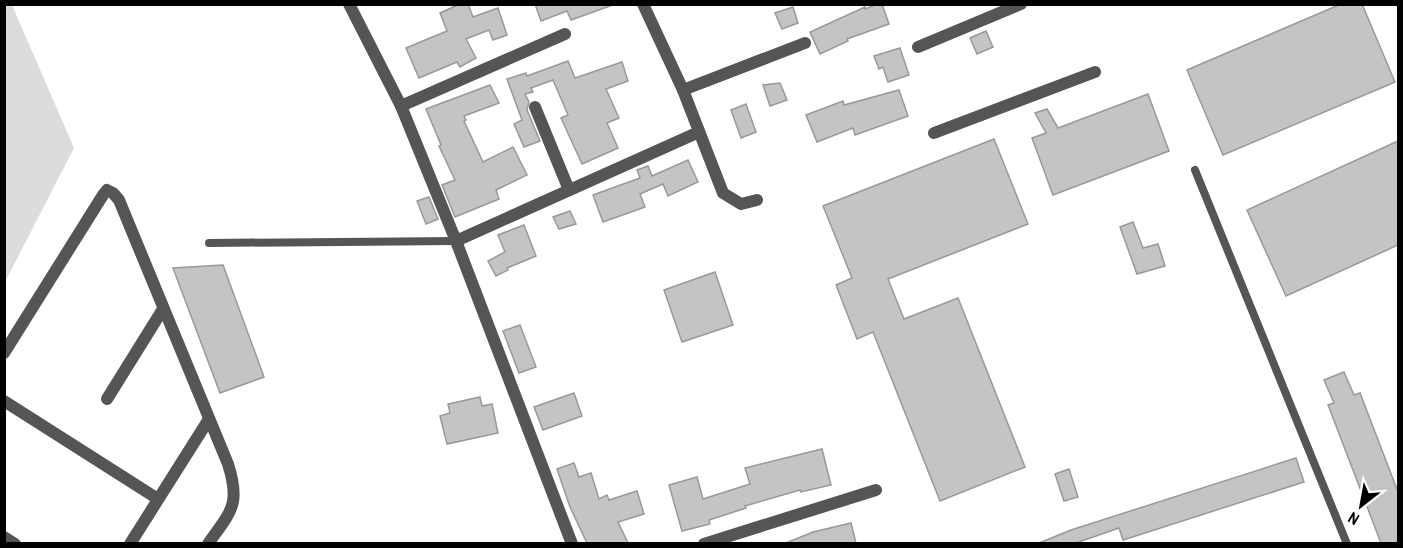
<svg xmlns="http://www.w3.org/2000/svg" width="1403" height="548" viewBox="0 0 1403 548" font-family="'Archivo Narrow',sans-serif">
	<style>
		.green { fill: #dcdcdc }
		.building { fill: #c4c4c4; stroke: #999; stroke-width: 1.5 }
		.lines { fill: none; stroke-linecap: round; stroke-linejoin: round }
		.lane { stroke: #555; stroke-width: 8 }
		.street { stroke: #555; stroke-width: 12 }
	</style>
	<rect width="100%" height="100%" fill="#fff"/>
	<!-- green -->
	<polygon class="green" points="12,5 74,148 5,282 4,5"/>
	<!-- building -->
	<g class="building">
		<polygon points="460,4 468,4 473,17 498,8 507,35 493,40 489,30 466,39 476,58 460,67 457,62 419,78 406,48 447,31 440,13"/>
		<polygon points="535,4 610,4 610,6 571,20 567,11 541,21"/>
		<polygon points="878,4 882,4 889,24 847,39 848,41 820,54 810,32 865,7 865,9"/>
		<polygon points="1341,4 1362,4 1395,82 1223,155 1187,70"/>
		<polygon points="793,7 798,23 782,29 775,13"/>
		<polygon points="986,31 993,47 977,54 970,38"/>
		<polygon points="900,48 909,75 888,82 883,67 879,69 874,56"/>
		<polygon points="568,61 575,78 622,62 628,81 606,89 619,118 607,123 618,148 582,164 561,118 568,115 553,80 531,88 533,92 525,94 529,102 527,110 540,141 524,147 514,124 522,120 507,79 526,73 527,76"/>
		<polygon points="780,83 787,100 770,106 763,85"/>
		<polygon points="490,85 499,103 464,116 466,120 464,121 483,162 513,147 527,175 496,190 499,199 455,217 442,185 455,180 439,146 441,145 426,109"/>
		<polygon points="899,90 908,116 855,135 853,128 817,142 806,115 843,101 844,105"/>
		<polygon points="1148,94 1169,151 1053,195 1032,138 1046,133 1035,113 1047,109 1058,128"/>
		<polygon points="746,104 756,132 741,138 731,110"/>
		<polygon points="994,139 1028,224 888,279 904,319 958,298 1025,467 940,501 873,332 857,339 836,285 852,278 823,206"/>
		<polygon points="1398,141 1398,245 1286,296 1247,210"/>
		<polygon points="688,160 698,182 668,196 663,184 640,194 645,207 603,222 593,195 640,178 637,170 648,166 652,176"/>
		<polygon points="429,197 438,219 426,224 417,201"/>
		<polygon points="570,211 576,224 559,229 553,217"/>
		<polygon points="1133,222 1143,248 1158,244 1165,266 1137,274 1120,227"/>
		<polygon points="524,225 536,256 507,268 508,270 496,276 488,261 505,252 498,235"/>
		<polygon points="223,265 264,377 220,393 173,268"/>
		<polygon points="715,272 733,325 682,342 664,290"/>
		<polygon points="520,325 536,367 519,373 503,331"/>
		<polygon points="1344,372 1354,395 1360,393 1398,492 1398,543 1381,543 1328,405 1334,403 1324,380"/>
		<polygon points="574,393 582,416 543,430 534,407"/>
		<polygon points="480,397 482,406 492,404 498,433 447,444 440,416 450,413 448,404"/>
		<polygon points="822,449 831,485 801,492 800,490 745,506 746,508 709,520 710,524 682,531 669,485 697,477 703,499 750,484 745,468"/>
		<polygon points="1296,458 1304,482 1123,540 1119,528 1076,543 1039,543 1071,530"/>
		<polygon points="574,463 579,477 591,473 599,499 607,495 609,500 637,491 644,514 618,522 628,543 587,543 570,507 557,469"/>
		<polygon points="1069,469 1078,497 1064,501 1055,474"/>
		<polygon points="851,523 856,543 786,543 813,532"/>
	</g>
	<g class="lines">
		<!-- lane -->
		<g class="lane">
			<polyline points="1195,170 1347,544"/>
			<polyline points="209,243 456,241"/>
		</g>
		<!-- street -->
		<g class="street">
			<polyline points="349,4 401,106 456,241 572,544"/>
			<polyline points="643,4 683,90 723,193 741,204 757,200"/>
			<polyline points="918,47 1021,4"/>
			<polyline points="683,90 805,43"/>
			<polyline points="401,106 565,34"/>
			<polyline points="535,107 569,190"/>
			<polyline points="934,133 1095,72"/>
			<polyline points="456,241 699,132"/>
			<path d="M 4,353 L 103,195 L 107,190 L 113,193 L 119,200 L 228,464 C 241,505 231,511 208,544"/>
			<polyline points="107,399 163,309"/>
			<polyline points="4,401 158,499"/>
			<polyline points="4,537 15,544"/>
			<polyline points="130,544 209,419"/>
			<polyline points="704,544 876,490"/>
		</g>
	</g>
	<!-- border -->
	<rect width="1403" height="548" fill="none" stroke="#000000" stroke-width="12"/>
	<!-- north arrow -->
	<g transform="translate(1361 506) rotate(211)" stroke="#ffffff" stroke-width="4.5" paint-order="stroke">
	<path d="M0-4.5L10 22L0 15L-10 22Z" fill="#000000"/>
	<text y="-9" font-size="16" font-weight="bold" text-anchor="middle" fill="#000000">N</text>
	</g>
</svg>
